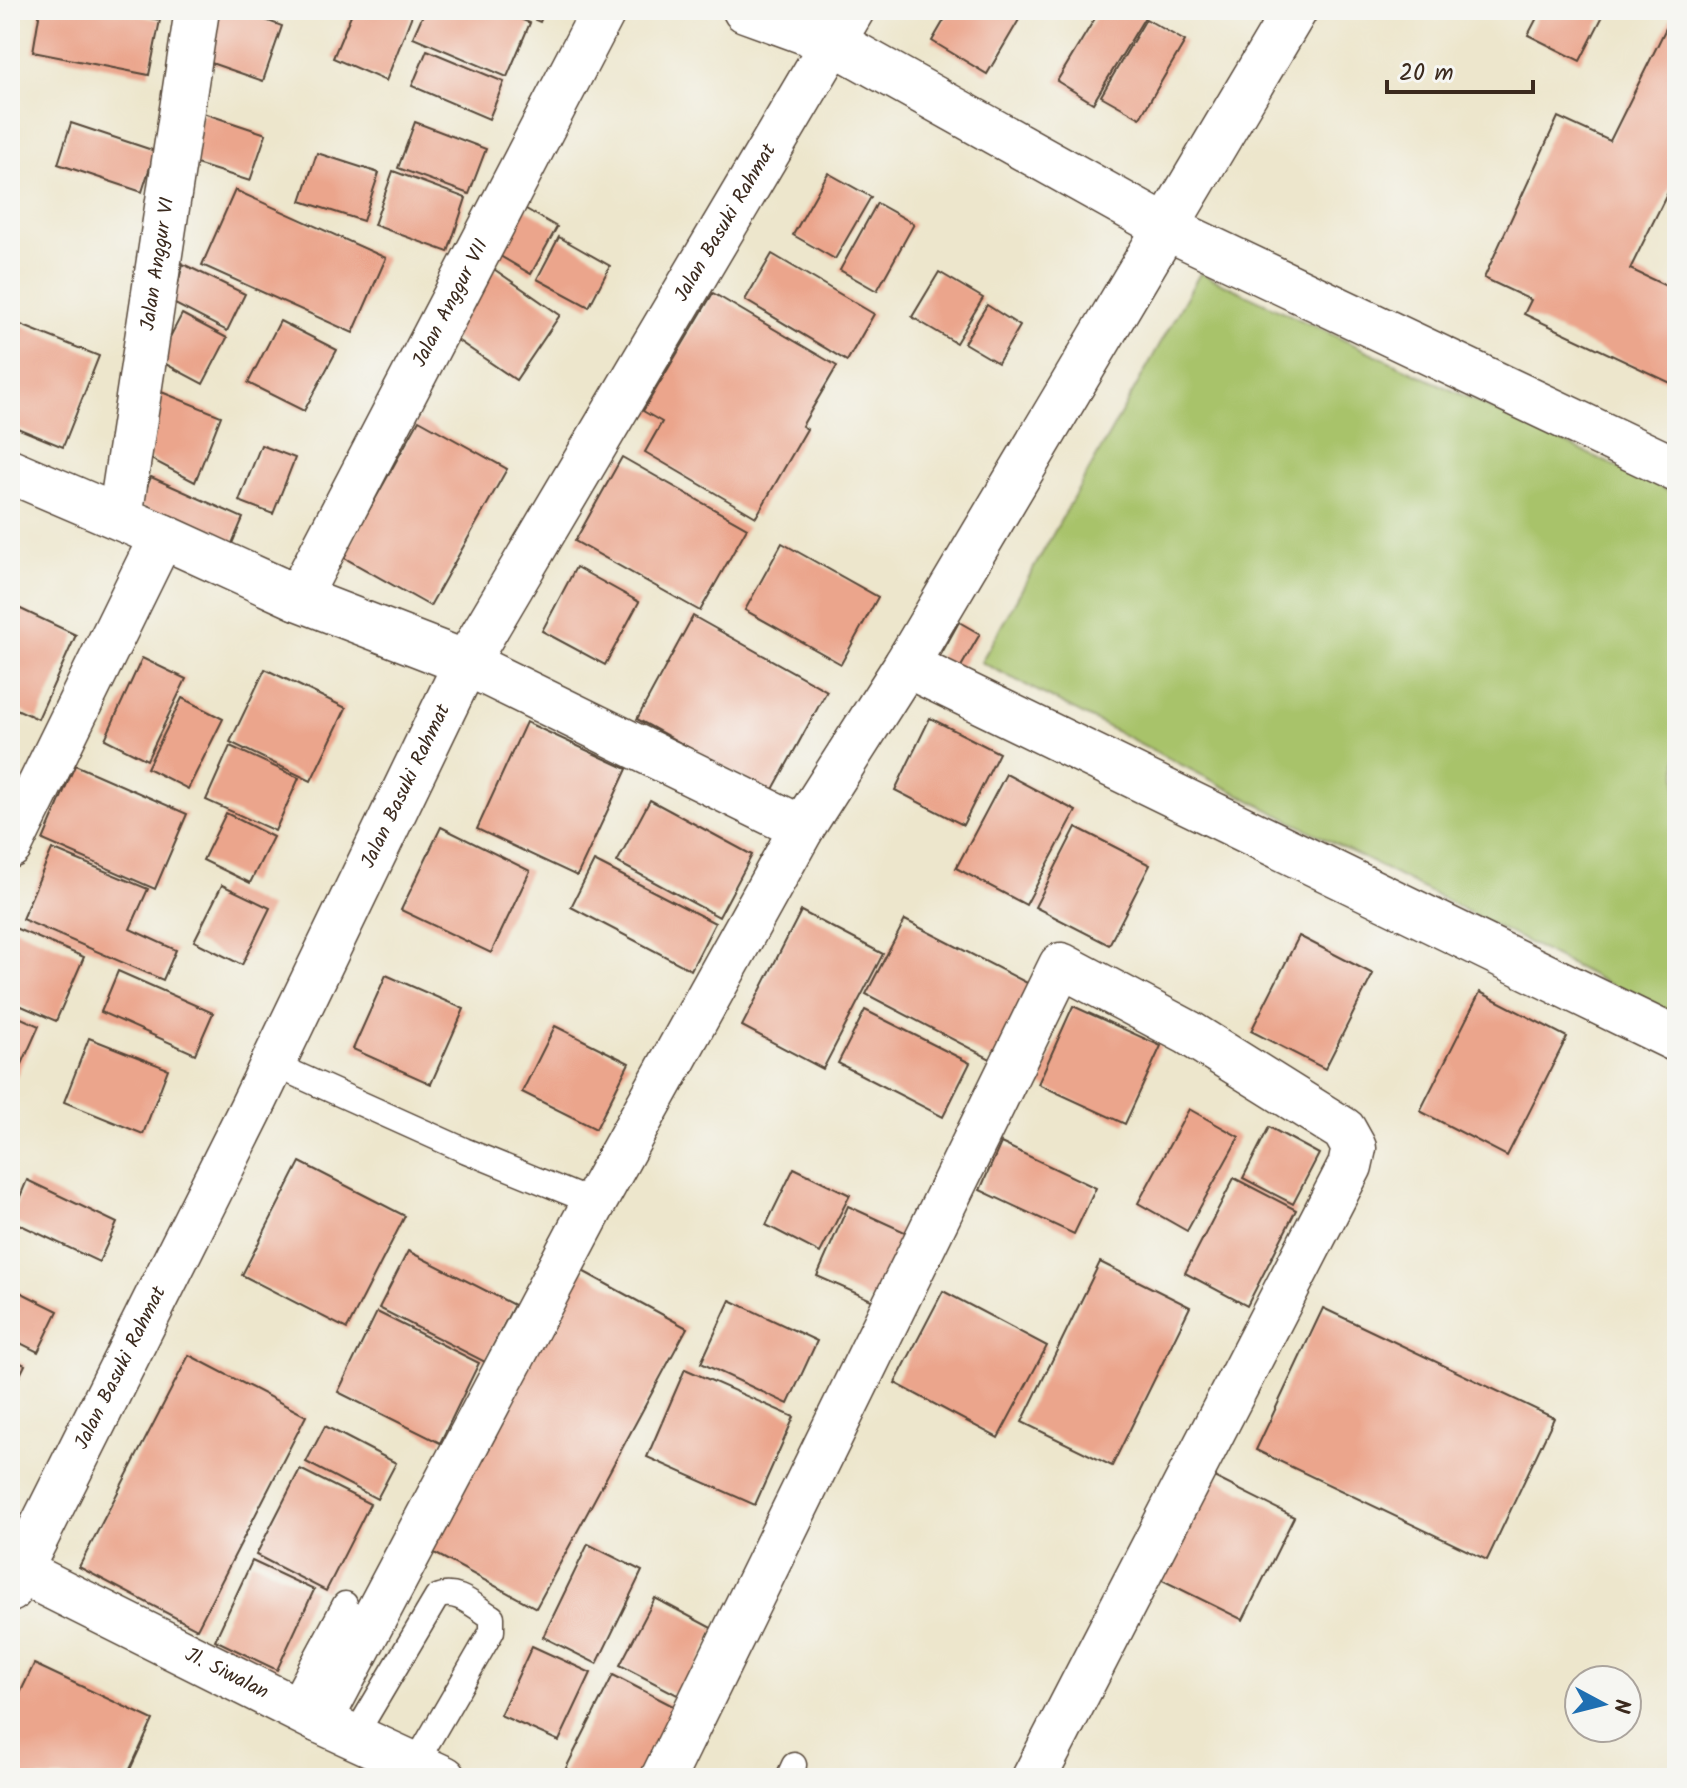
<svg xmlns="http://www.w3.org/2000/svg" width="1687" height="1788" viewBox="0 0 1687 1788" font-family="Kalam,sans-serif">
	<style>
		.grass { fill: #a8c36a; stroke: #727644; stroke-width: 2 }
		.building { fill: #eba58c }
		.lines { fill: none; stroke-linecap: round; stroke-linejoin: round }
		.service-casing { stroke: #564638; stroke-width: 27 }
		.minor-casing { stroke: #564638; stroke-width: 47 }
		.tertiary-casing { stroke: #564638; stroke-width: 47 }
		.service { stroke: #fff; stroke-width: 24 }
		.minor { stroke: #fff; stroke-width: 44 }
		.tertiary { stroke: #fff; stroke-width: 44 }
		.labels { text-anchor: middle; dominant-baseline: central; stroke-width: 6; stroke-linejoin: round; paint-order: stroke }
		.street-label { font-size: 20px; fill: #3b2a1e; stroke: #f6f6f2 }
	</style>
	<rect width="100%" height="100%" fill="#f6f6f2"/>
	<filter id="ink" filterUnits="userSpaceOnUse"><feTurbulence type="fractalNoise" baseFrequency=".0125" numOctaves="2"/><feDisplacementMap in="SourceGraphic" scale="16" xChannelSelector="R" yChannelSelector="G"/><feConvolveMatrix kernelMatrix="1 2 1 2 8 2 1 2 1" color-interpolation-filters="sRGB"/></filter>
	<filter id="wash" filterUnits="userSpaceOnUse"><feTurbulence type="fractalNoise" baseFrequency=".006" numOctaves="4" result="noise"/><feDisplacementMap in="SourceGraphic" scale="32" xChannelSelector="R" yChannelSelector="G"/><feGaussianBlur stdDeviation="1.8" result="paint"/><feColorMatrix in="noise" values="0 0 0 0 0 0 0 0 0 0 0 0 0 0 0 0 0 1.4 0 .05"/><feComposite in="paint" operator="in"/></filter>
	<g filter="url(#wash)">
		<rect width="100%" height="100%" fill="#ede6cc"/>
		<!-- grass -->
		<polygon class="grass" points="1200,273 1677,495 1677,1019 981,662"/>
		<g id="blocks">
			<!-- building -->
			<g class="building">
				<polygon points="40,10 110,10 160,20 149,75 33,52"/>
				<polygon points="203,10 238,10 282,26 263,81 194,57"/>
				<polygon points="353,10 414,10 386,81 333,58"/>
				<polygon points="425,10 499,10 530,23 507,77 413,37"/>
				<polygon points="512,10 545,10 540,22"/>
				<polygon points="950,10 1017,10 1023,13 987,74 932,41"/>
				<polygon points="1100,10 1133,10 1145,17 1093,103 1057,81"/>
				<polygon points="1176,10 1195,10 1191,18"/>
				<polygon points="1541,10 1606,10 1580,61 1528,35"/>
				<polygon points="1675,10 1677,10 1677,174 1630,269 1677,291 1677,386 1524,314 1531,300 1484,278 1558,117 1610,141"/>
				<polygon points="1146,19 1185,41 1140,118 1101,96"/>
				<polygon points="427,50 504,82 489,119 412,86"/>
				<polygon points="203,113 266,134 250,181 187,161"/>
				<polygon points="415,122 486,149 469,194 398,168"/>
				<polygon points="71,123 155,151 142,192 58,164"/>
				<polygon points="317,153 379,173 363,221 301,201"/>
				<polygon points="393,171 466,198 448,252 374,225"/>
				<polygon points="828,173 871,197 835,259 793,235"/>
				<polygon points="235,190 386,258 353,333 202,265"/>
				<polygon points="514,202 557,227 531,274 488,249"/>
				<polygon points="877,203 914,224 877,291 840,270"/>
				<polygon points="559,237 610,266 589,307 537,279"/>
				<polygon points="772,254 874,314 847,361 745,300"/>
				<polygon points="183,264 245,294 227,331 173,303"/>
				<polygon points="491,267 560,315 516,380 447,333"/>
				<polygon points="939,272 983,298 956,343 912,317"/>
				<polygon points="713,293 837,366 802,426 807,429 756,517 645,452 662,422 643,411"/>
				<polygon points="987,305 1020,326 998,363 964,343"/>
				<polygon points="182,314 227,338 203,384 158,360"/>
				<polygon points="280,321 337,350 304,411 248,383"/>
				<polygon points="21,325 99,356 63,447 10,425 10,353"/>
				<polygon points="159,391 221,416 195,482 149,458"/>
				<polygon points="419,420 507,469 430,606 343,557"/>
				<polygon points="261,445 295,458 273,514 239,501"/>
				<polygon points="622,457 747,528 700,611 575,541"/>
				<polygon points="151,477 243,518 231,546 139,506"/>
				<polygon points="782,543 878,597 841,664 745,610"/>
				<polygon points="576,567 639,602 605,665 542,631"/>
				<polygon points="10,604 76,635 38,719 10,706"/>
				<polygon points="693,616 827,691 771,793 637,719"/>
				<polygon points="959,622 980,634 959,670 939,658"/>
				<polygon points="142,658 186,679 147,760 105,739"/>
				<polygon points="265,669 346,708 311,781 230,742"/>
				<polygon points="182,698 223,719 188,789 147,768"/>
				<polygon points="930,718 999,753 963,825 895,790"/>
				<polygon points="526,722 627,769 577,876 477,829"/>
				<polygon points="230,746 299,778 275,831 206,800"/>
				<polygon points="75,765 187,814 155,889 43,840"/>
				<polygon points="1006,774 1076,811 1026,905 956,868"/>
				<polygon points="650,800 752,855 719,917 617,862"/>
				<polygon points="226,813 273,837 250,883 203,860"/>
				<polygon points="441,827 530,871 491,953 401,910"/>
				<polygon points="1076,827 1150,865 1109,945 1035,907"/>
				<polygon points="52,849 148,889 130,929 176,950 163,980 22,919"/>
				<polygon points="594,861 715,923 691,970 571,907"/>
				<polygon points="222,885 270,908 242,965 194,941"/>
				<polygon points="801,911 883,954 823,1069 742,1026"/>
				<polygon points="905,920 1035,987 996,1062 866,994"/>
				<polygon points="10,926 84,957 56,1021 10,1001"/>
				<polygon points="1299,936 1373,974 1325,1069 1251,1031"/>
				<polygon points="118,971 213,1013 195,1054 101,1012"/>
				<polygon points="386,975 464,1009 431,1084 353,1049"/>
				<polygon points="1480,992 1567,1037 1507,1156 1420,1111"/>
				<polygon points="1073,1006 1161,1046 1125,1124 1038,1084"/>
				<polygon points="865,1010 970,1063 943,1117 838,1063"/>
				<polygon points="10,1013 39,1026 10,1091"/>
				<polygon points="555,1026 629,1063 596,1129 522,1092"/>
				<polygon points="89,1038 168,1069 143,1134 64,1102"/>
				<polygon points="1189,1109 1239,1137 1187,1231 1138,1203"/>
				<polygon points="1269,1127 1319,1154 1293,1204 1243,1178"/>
				<polygon points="1001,1143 1096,1188 1074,1234 980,1190"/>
				<polygon points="300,1162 405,1216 347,1329 242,1275"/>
				<polygon points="794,1168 850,1195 820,1253 766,1225"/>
				<polygon points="1234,1178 1296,1210 1247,1306 1185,1273"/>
				<polygon points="27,1180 117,1223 99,1262 10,1220"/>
				<polygon points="848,1206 918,1238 887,1307 817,1276"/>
				<polygon points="408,1251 514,1305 485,1362 379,1308"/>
				<polygon points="1100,1262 1190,1307 1112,1466 1022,1422"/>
				<polygon points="577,1268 687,1328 536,1608 427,1549"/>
				<polygon points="10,1287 58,1311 38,1352 10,1338"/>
				<polygon points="943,1291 1047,1346 998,1438 895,1383"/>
				<polygon points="730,1300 817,1341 788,1404 701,1363"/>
				<polygon points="1323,1308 1554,1418 1487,1560 1256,1450"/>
				<polygon points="377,1312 479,1363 440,1443 338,1392"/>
				<polygon points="189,1355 306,1416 197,1629 79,1567"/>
				<polygon points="10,1358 25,1365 10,1395"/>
				<polygon points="685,1369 794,1417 755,1505 647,1457"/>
				<polygon points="325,1426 396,1463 377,1499 306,1462"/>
				<polygon points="300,1469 370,1504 326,1591 256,1555"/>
				<polygon points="1204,1472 1294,1517 1243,1620 1152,1575"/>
				<polygon points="588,1544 642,1571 597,1664 543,1637"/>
				<polygon points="252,1561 314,1590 277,1670 215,1640"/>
				<polygon points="655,1598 715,1630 681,1697 620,1665"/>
				<polygon points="532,1646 591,1673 559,1741 500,1715"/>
				<polygon points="34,1664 153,1720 126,1778 10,1778 10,1714"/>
				<polygon points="613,1675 677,1708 642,1778 561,1778"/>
			</g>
		</g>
	</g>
	<g filter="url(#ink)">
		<use href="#blocks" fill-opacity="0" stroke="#564638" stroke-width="2"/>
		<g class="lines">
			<!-- service casing -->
			<g class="service-casing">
				<g id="service">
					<polyline points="273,1064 464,1150 594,1203"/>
					<polyline points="290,1706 345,1604"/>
					<path d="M 354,1737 L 437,1597 C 457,1588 475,1607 492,1617 L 492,1631 L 415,1764"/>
					<polyline points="788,1778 794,1765"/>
				</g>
			</g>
			<!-- minor casing -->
			<g class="minor-casing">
				<g id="minor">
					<polyline points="745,10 833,42 1167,228 1677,470"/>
					<polyline points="10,471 162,536 298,598 466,663 802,828"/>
					<path id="s1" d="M 120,517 L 197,10"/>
					<path id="s2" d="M 298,598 L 604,10"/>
					<polyline points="906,665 1677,1040"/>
					<polyline points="10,846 162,536"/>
					<polyline points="320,1721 594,1203 802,828 906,665 1295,10"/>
					<polyline points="663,1778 1061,965 1189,1033 1344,1130 1354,1148 1350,1166 1034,1778"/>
				</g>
			</g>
			<!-- tertiary casing -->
			<g class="tertiary-casing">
				<g id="tertiary">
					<path id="s3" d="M 10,1566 L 320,1721 L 444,1778"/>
					<path id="s4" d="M 10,1590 L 250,1111 L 466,663 L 852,10"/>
				</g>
			</g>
			<!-- service -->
			<use href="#service" class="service"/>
			<!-- minor -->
			<use href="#minor" class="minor"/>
			<!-- tertiary -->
			<use href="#tertiary" class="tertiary"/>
		</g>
	</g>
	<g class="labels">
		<!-- street labels -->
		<g class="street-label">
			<text stroke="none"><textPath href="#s4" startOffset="1544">Jalan Basuki Rahmat</textPath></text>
			<text stroke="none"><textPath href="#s1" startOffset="256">Jalan Anggur VI</textPath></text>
			<text stroke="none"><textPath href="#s2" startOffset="332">Jalan Anggur VII</textPath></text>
			<text stroke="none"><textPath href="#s4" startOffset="896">Jalan Basuki Rahmat</textPath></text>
			<text stroke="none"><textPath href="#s4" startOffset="248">Jalan Basuki Rahmat</textPath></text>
			<text stroke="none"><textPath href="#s3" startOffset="242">Jl. Siwalan</textPath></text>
		</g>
	</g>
	<!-- margin -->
	<rect width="1687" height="1788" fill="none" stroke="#f6f6f2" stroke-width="40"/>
	<!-- north arrow -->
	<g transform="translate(1603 1704) rotate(97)"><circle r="38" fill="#f6f6f2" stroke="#aba49d" stroke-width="2"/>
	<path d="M0-6L14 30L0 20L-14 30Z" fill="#1f6fb2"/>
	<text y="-12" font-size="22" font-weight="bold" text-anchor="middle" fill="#3b2a1e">N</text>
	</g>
	<!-- scale -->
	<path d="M1387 80v12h146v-12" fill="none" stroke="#3b2a1e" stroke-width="4"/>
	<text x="1399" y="80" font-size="24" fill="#3b2a1e" stroke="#f6f6f2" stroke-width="6" paint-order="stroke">20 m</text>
</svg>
